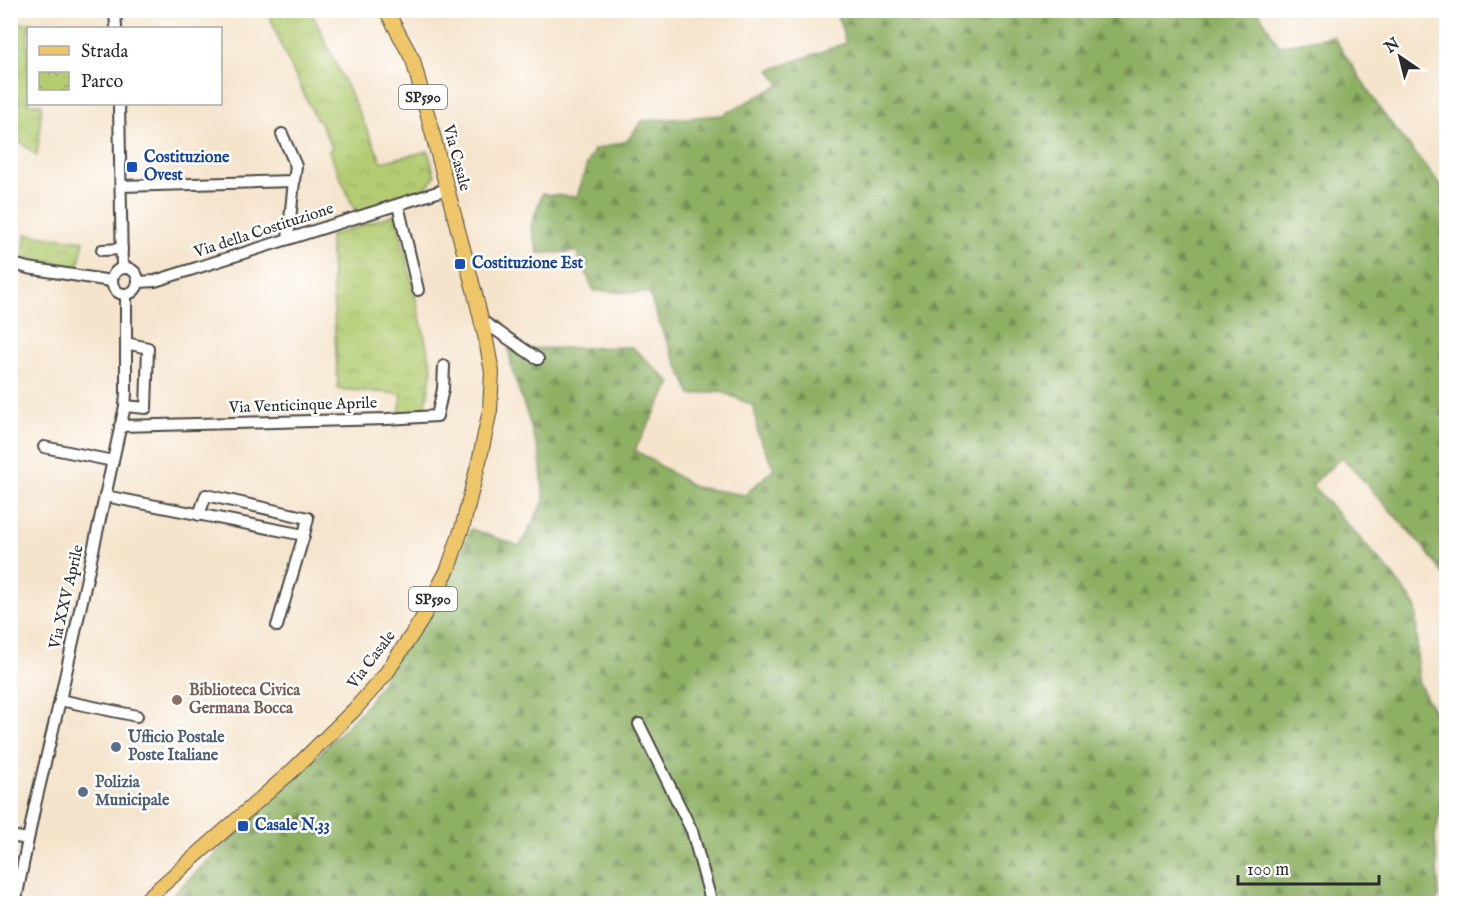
<svg xmlns="http://www.w3.org/2000/svg" width="1457" height="914" viewBox="0 0 1457 914" font-family="'IM FELL English',serif">
	<style>
		.forest { fill: url(#forest-firs); stroke: #5c6e48; stroke-width: 1.5 }
		.park { fill: url(#park-crowns); stroke: #6f7c4e; stroke-width: 1.5 }
		.lines { fill: none; stroke-linecap: round; stroke-linejoin: round }
		.minor-casing { stroke: #494743; stroke-width: 14 }
		.major-casing { stroke: #494743; stroke-width: 16 }
		.minor { stroke: #fff; stroke-width: 10 }
		.major { stroke: #eec569; stroke-width: 14 }
		.transit-dot { fill: #1a4fb4; stroke: #fff; stroke-width: 2 }
		.education-dot { fill: #8d6e63; stroke: #fff; stroke-width: 2 }
		.service-dot { fill: #5c6f8a; stroke: #fff; stroke-width: 2 }
		.labels { text-anchor: middle; dominant-baseline: central; stroke-width: 5; stroke-linejoin: round; paint-order: stroke }
		.shield { fill: #fff; stroke: #6b6b6b; stroke-width: 1.5 }
		.shield-label { font-size: 15px; font-weight: bold; fill: #2b2b2b }
		.transit-label { font-size: 16px; font-weight: bold; fill: #164399; stroke: #fff; text-anchor: start }
		.street-label { font-size: 16px; fill: #2b2b2b; stroke: #fff }
		.education-label { font-size: 16px; font-weight: bold; fill: #785e54; stroke: #fff; text-anchor: start }
		.service-label { font-size: 16px; font-weight: bold; fill: #4e5e75; stroke: #fff; text-anchor: start }
	</style>
	<defs>
		<pattern id="forest-firs" width="22" height="20" patternUnits="userSpaceOnUse" patternTransform="scale(1.5)"><rect width="22" height="20" fill="#8eb064"/><path d="M5 1l3.5 6h-7zM16 11l3.5 6h-7z" fill="#748f53"/></pattern>
		<pattern id="park-crowns" width="20" height="18" patternUnits="userSpaceOnUse" patternTransform="scale(1.5)"><rect width="20" height="18" fill="#b3cc72"/><path d="M2 6a3 3 0 1 1 6 0M12 15a3 3 0 1 1 6 0" fill="none" stroke="#9aaf63"/></pattern>
	</defs>
	<rect width="100%" height="100%" fill="#fff"/>
	<filter id="ink" filterUnits="userSpaceOnUse"><feTurbulence type="fractalNoise" baseFrequency=".0167" numOctaves="2"/><feDisplacementMap in="SourceGraphic" scale="12" xChannelSelector="R" yChannelSelector="G"/><feConvolveMatrix kernelMatrix="1 2 1 2 8 2 1 2 1" color-interpolation-filters="sRGB"/></filter>
	<filter id="wash" filterUnits="userSpaceOnUse"><feTurbulence type="fractalNoise" baseFrequency=".008" numOctaves="4" result="noise"/><feDisplacementMap in="SourceGraphic" scale="24" xChannelSelector="R" yChannelSelector="G"/><feGaussianBlur stdDeviation="1.35" result="paint"/><feColorMatrix in="noise" values="0 0 0 0 0 0 0 0 0 0 0 0 0 0 0 0 0 1.4 0 .05"/><feComposite in="paint" operator="in"/></filter>
	<g filter="url(#wash)">
		<rect width="100%" height="100%" fill="#f5e4cc"/>
		<!-- forest -->
		<polygon class="forest" points="836,11 1258,11 1279,46 1333,36 1382,112 1446,192 1446,578 1425,549 1342,457 1312,485 1391,573 1416,606 1418,681 1446,736 1446,785 1435,837 1439,896 1436,903 163,904 315,758 366,706 453,571 471,529 520,546 544,501 540,457 528,417 512,370 509,349 632,347 671,383 635,450 694,487 745,495 774,468 758,435 754,406 720,391 691,395 661,328 649,293 594,291 577,252 538,253 531,226 542,194 577,197 586,167 594,150 627,141 642,121 723,115 780,85 770,70 846,43"/>
		<!-- park -->
		<g class="park">
			<polygon points="268,11 311,11 382,162 428,151 435,176 424,190 356,213 329,151 332,147 319,121 316,119 282,48"/>
			<polygon points="34,23 35,28 28,28 28,104 42,104 37,156 10,133 11,24"/>
			<polygon points="396,214 432,368 425,411 399,415 402,394 338,389 330,236"/>
			<polygon points="26,234 84,241 78,267 23,257"/>
		</g>
	</g>
	<g filter="url(#ink)">
		<g class="lines">
			<!-- minor casing -->
			<g class="minor-casing">
				<g id="minor">
					<polyline points="115,10 116,28"/>
					<polyline points="119,104 122,268"/>
					<polyline points="282,134 296,166 294,181"/>
					<polyline points="121,186 294,181 288,239"/>
					<polyline points="398,205 418,290"/>
					<polyline points="102,250 122,249"/>
					<polyline points="10,263 28,268 111,281"/>
					<circle cx="125" cy="281" r="13"/>
					<polyline points="139,282 155,281 447,189"/>
					<polyline points="481,320 538,359"/>
					<polyline points="125,406 146,408 148,348 126,343"/>
					<polyline points="120,426 387,419 437,416 443,389 444,366"/>
					<polyline points="44,447 113,461"/>
					<polyline points="105,496 304,535 277,626"/>
					<polyline points="199,515 206,495 308,518 304,535"/>
					<polyline points="60,700 137,716"/>
					<polyline points="639,724 692,831 712,904"/>
					<polyline points="10,836 28,839"/>
					<polyline points="15,904 35,805 60,700 125,406 126,393 126,295"/>
					<polyline points="1445,904 1446,898"/>
				</g>
			</g>
			<!-- major casing -->
			<g class="major-casing">
				<polyline id="major" points="141,904 292,771 354,710 385,675 421,621 448,569 463,525 481,453 490,410 492,372 486,340 474,290 413,60 386,10"/>
			</g>
			<!-- minor -->
			<use href="#minor" class="minor"/>
			<!-- major -->
			<use href="#major" class="major"/>
		</g>
	</g>
	<!-- markers -->
	<g class="transit-dot">
		<rect x="126" y="161" width="12" height="12" rx="3"/>
		<rect x="454" y="258" width="12" height="12" rx="3"/>
		<rect x="237" y="820" width="12" height="12" rx="3"/>
	</g>
	<circle class="education-dot" cx="177" cy="700" r="6"/>
	<g class="service-dot">
		<circle cx="116" cy="747" r="6"/>
		<circle cx="83" cy="792" r="6"/>
	</g>
	<g class="labels">
		<!-- shield labels -->
		<g class="shield">
			<rect x="399" y="85" width="48" height="24" rx="4.5"/>
			<rect x="409" y="587" width="48" height="24" rx="4.5"/>
		</g>
		<g class="shield-label">
			<text x="423" y="97">SP590</text>
			<text x="433" y="599">SP590</text>
		</g>
		<!-- transit labels -->
		<g class="transit-label">
			<text x="144" y="158">Costituzione<tspan x="144" dy="18">Ovest</tspan></text>
			<text x="472" y="264">Costituzione Est</text>
			<text x="255" y="826">Casale N.33</text>
		</g>
		<!-- street labels -->
		<g class="street-label">
			<text transform="translate(456 158) rotate(75)">Via Casale</text>
			<text transform="translate(264 231) rotate(-18)">Via della Costituzione</text>
			<text transform="translate(303 406) rotate(-2)">Via Venticinque Aprile</text>
			<text transform="translate(67 597) rotate(-77)">Via XXV Aprile</text>
			<text transform="translate(372 660) rotate(-53)">Via Casale</text>
		</g>
		<!-- education labels -->
		<g class="education-label">
			<text x="189" y="691">Biblioteca Civica<tspan x="189" dy="18">Germana Bocca</tspan></text>
		</g>
		<!-- service labels -->
		<g class="service-label">
			<text x="128" y="738">Ufficio Postale<tspan x="128" dy="18">Poste Italiane</tspan></text>
			<text x="95" y="783">Polizia<tspan x="95" dy="18">Municipale</tspan></text>
		</g>
	</g>
	<!-- margin -->
	<rect width="1457" height="914" fill="none" stroke="#fff" stroke-width="36"/>
	<!-- legend -->
	<rect x="27" y="27" width="195" height="78" fill="#ffffff" stroke="#aaaaaa" stroke-width="1.5"/>
	<rect x="39" y="46" width="30" height="9" fill="#eec569" stroke="#aaaaaa" stroke-width="1.5"/>
	<text x="81" y="57" font-size="18" fill="#2b2b2b">Strada</text>
	<rect x="39" y="72" width="30" height="18" fill="url(#park-crowns)" stroke="#aaaaaa" stroke-width="1.5"/>
	<text x="81" y="87" font-size="18" fill="#2b2b2b">Parco</text>
	<!-- north arrow -->
	<g transform="translate(1400 57) rotate(325)" stroke="#ffffff" stroke-width="4.5" paint-order="stroke">
	<path d="M0-4.5L10 22L0 15L-10 22Z" fill="#2b2b2b"/>
	<text y="-9" font-size="16" font-weight="bold" text-anchor="middle" fill="#2b2b2b">N</text>
	</g>
	<!-- scale -->
	<path d="M1238 875v9h141v-9" fill="none" stroke="#2b2b2b" stroke-width="3"/>
	<text x="1247" y="875" font-size="18" fill="#2b2b2b" stroke="#ffffff" stroke-width="4.5" paint-order="stroke">100 m</text>
</svg>
